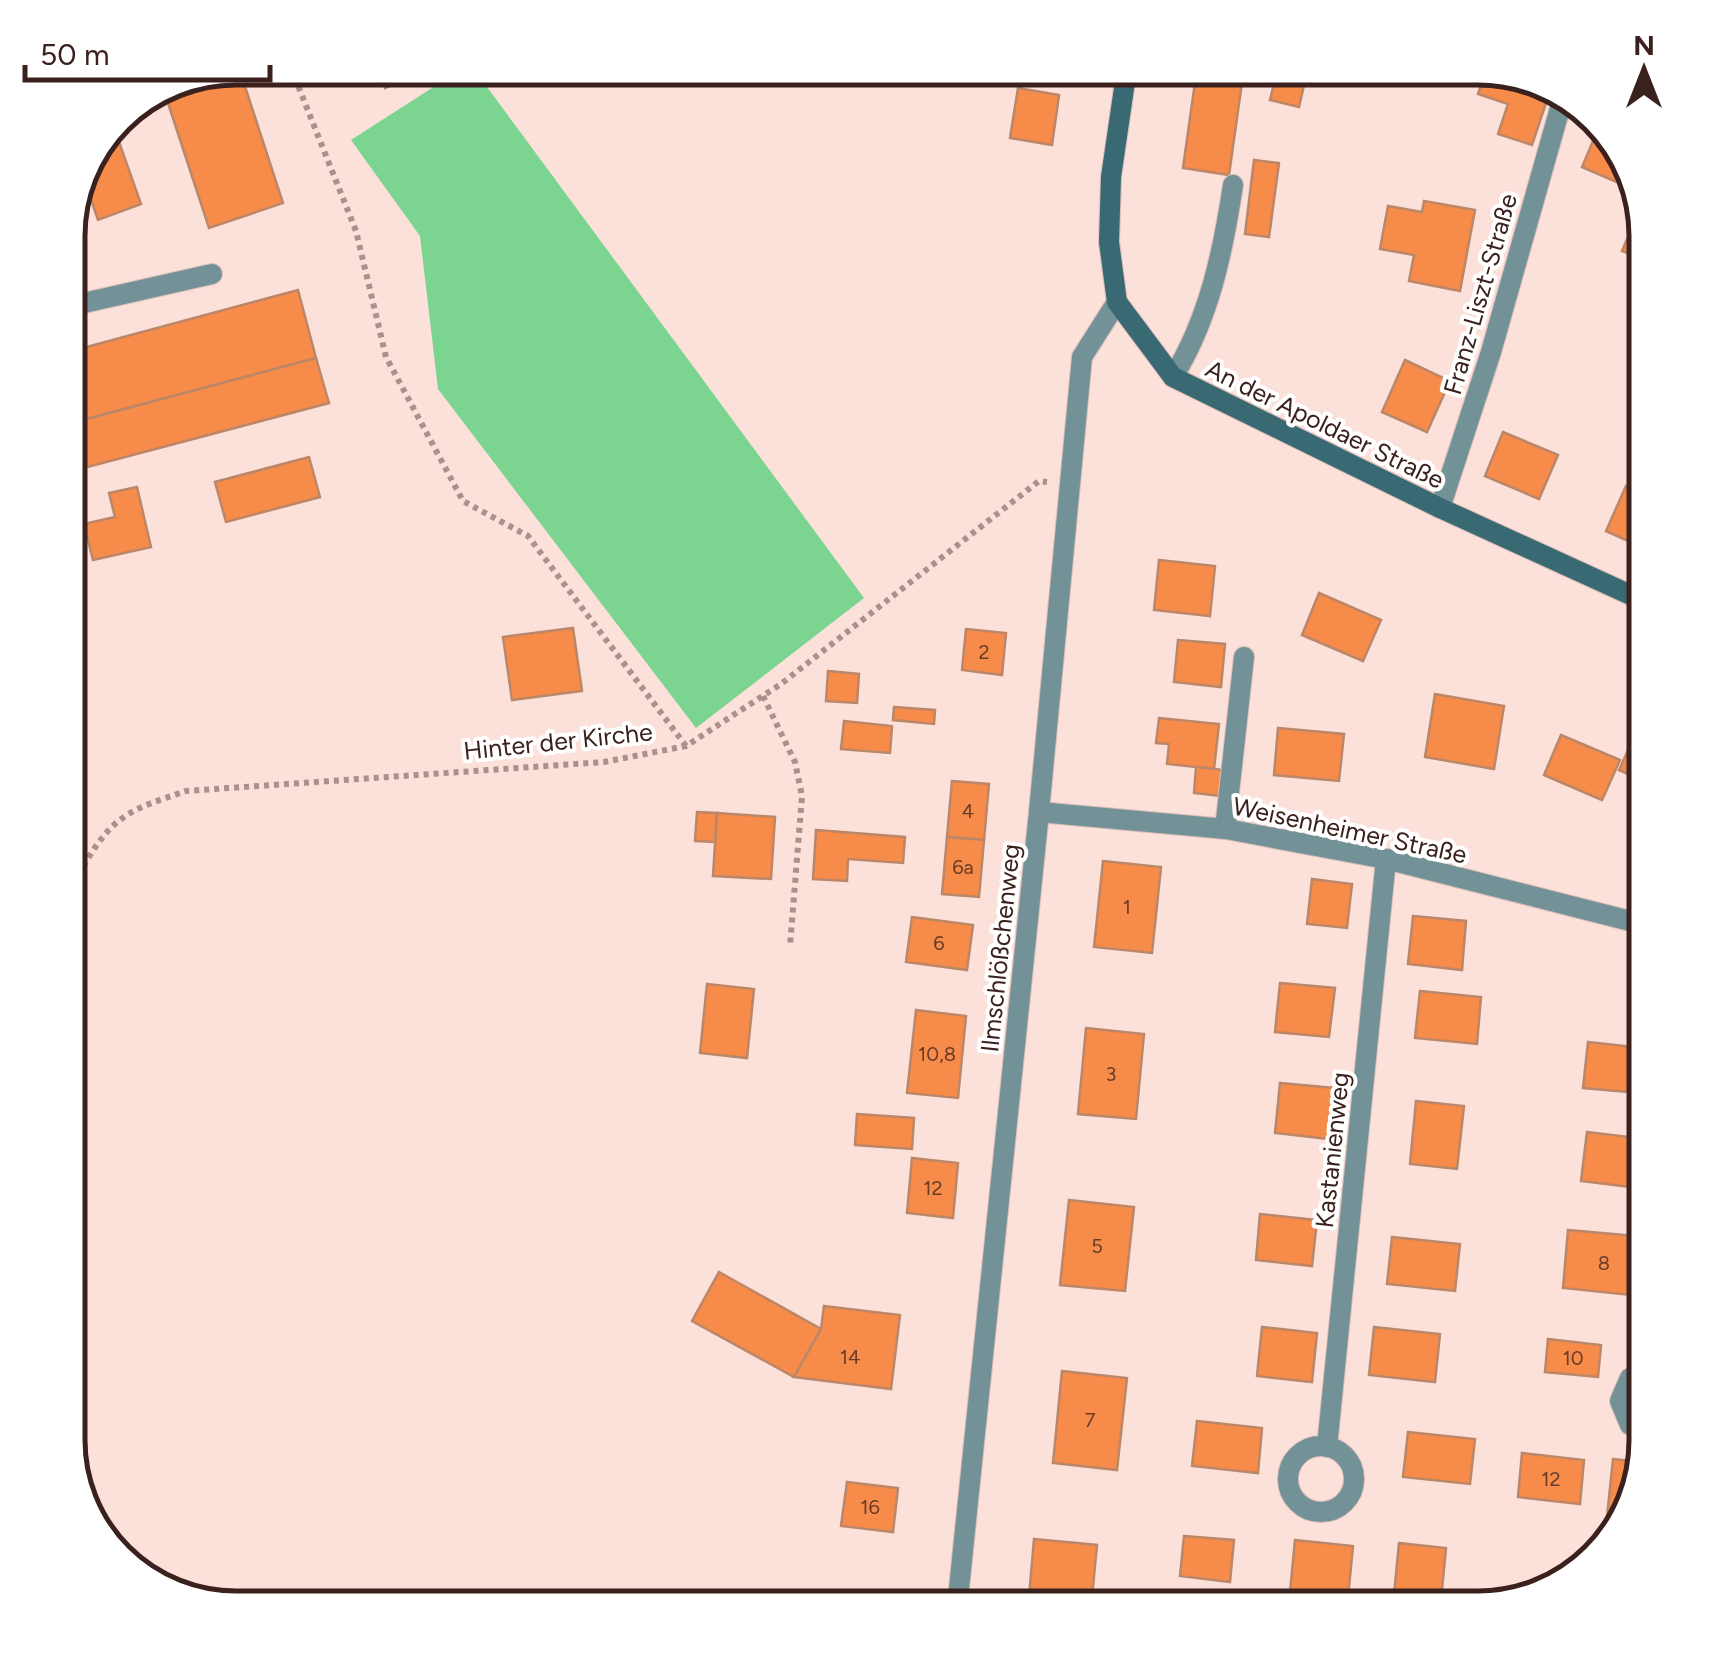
<svg xmlns="http://www.w3.org/2000/svg" width="1714" height="1676" viewBox="0 0 1714 1676" font-family="Figtree,sans-serif">
	<style>
		.green { fill: #7cd491 }
		.building { fill: #f78c4a; stroke: #bc8668; stroke-width: 2.5 }
		.lines { fill: none; stroke-linecap: round; stroke-linejoin: round }
		.service-casing { stroke: #d9beb8; stroke-width: 22 }
		.minor-casing { stroke: #d9beb8; stroke-width: 22 }
		.secondary-casing { stroke: #d9beb8; stroke-width: 22 }
		.path { stroke: #ab908b; stroke-width: 6; stroke-dasharray: 5 5; stroke-linecap: butt }
		.service { stroke: #739298; stroke-width: 20 }
		.minor { stroke: #739298; stroke-width: 20 }
		.secondary { stroke: #396972; stroke-width: 20 }
		.labels { text-anchor: middle; dominant-baseline: central; stroke-width: 8; stroke-linejoin: round; paint-order: stroke }
		.number-label { font-size: 20px; fill: #693c28 }
		.street-label { font-size: 25px; fill: #3a211d; stroke: #fff }
		.rim { fill: none; stroke: #3a211d; stroke-width: 5 }
	</style>
	<rect width="100%" height="100%" fill="#fce0da"/>
	<!-- green -->
	<polygon class="green" points="463,68 473,68 864,598 696,728 438,389 420,236 351,140"/>
	<!-- building -->
	<g class="building">
		<polygon points="239,68 283,203 209,228 165,94"/>
		<polygon points="376,68 431,68 385,88"/>
		<polygon points="1197,68 1244,68 1229,175 1183,168"/>
		<polygon points="1278,68 1308,68 1299,107 1270,100"/>
		<polygon points="1484,76 1548,97 1532,145 1498,134 1508,104 1478,94"/>
		<polygon points="1018,88 1059,95 1052,145 1010,138"/>
		<polygon points="113,125 141,204 98,220 82,173 85,162"/>
		<polygon points="1598,129 1608,133 1628,187 1582,167"/>
		<polygon points="1254,160 1279,163 1269,237 1245,234"/>
		<polygon points="1424,201 1475,210 1460,291 1409,281 1414,255 1380,249 1388,206 1422,212"/>
		<polygon points="1638,213 1646,235 1646,260 1622,251"/>
		<polygon points="298,290 316,358 68,424 68,352"/>
		<polygon points="316,358 329,403 80,469 68,424"/>
		<polygon points="1405,360 1450,381 1427,432 1382,412"/>
		<polygon points="1503,432 1558,455 1539,499 1485,476"/>
		<polygon points="309,457 320,497 226,522 215,482"/>
		<polygon points="1626,486 1646,495 1646,549 1606,531"/>
		<polygon points="137,487 151,547 93,560 84,524 115,517 109,493"/>
		<polygon points="1159,560 1215,566 1210,616 1154,610"/>
		<polygon points="1319,593 1381,620 1363,661 1302,635"/>
		<polygon points="573,628 582,691 512,700 503,637"/>
		<polygon points="966,629 1006,633 1002,675 962,670"/>
		<polygon points="1178,640 1225,644 1221,687 1174,682"/>
		<polygon points="828,671 859,674 857,703 826,701"/>
		<polygon points="1435,694 1504,706 1494,769 1425,757"/>
		<polygon points="894,707 935,710 934,724 893,720"/>
		<polygon points="1159,718 1219,724 1214,769 1167,764 1169,744 1156,743"/>
		<polygon points="844,721 892,726 890,753 841,749"/>
		<polygon points="1278,728 1344,734 1339,781 1274,775"/>
		<polygon points="1561,735 1620,760 1602,800 1544,775"/>
		<polygon points="1630,746 1646,754 1646,782 1619,770"/>
		<polygon points="1196,767 1224,770 1221,796 1194,793"/>
		<polygon points="952,781 989,784 984,840 947,837"/>
		<polygon points="697,812 717,813 715,842 695,841"/>
		<polygon points="717,813 775,817 771,879 713,876"/>
		<polygon points="816,830 905,837 903,863 848,859 847,881 813,879"/>
		<polygon points="947,837 984,840 979,897 942,894"/>
		<polygon points="1103,861 1161,867 1152,953 1094,947"/>
		<polygon points="1312,879 1352,884 1347,928 1307,924"/>
		<polygon points="1413,916 1466,921 1462,970 1408,964"/>
		<polygon points="912,917 973,925 967,970 906,962"/>
		<polygon points="1280,983 1335,988 1329,1037 1275,1032"/>
		<polygon points="707,984 754,989 747,1058 700,1053"/>
		<polygon points="1420,991 1481,997 1477,1044 1415,1038"/>
		<polygon points="916,1010 966,1016 958,1098 907,1093"/>
		<polygon points="1086,1028 1144,1034 1136,1119 1078,1114"/>
		<polygon points="1588,1042 1644,1048 1639,1093 1583,1088"/>
		<polygon points="1280,1083 1334,1088 1329,1139 1275,1133"/>
		<polygon points="1416,1101 1464,1106 1457,1169 1410,1164"/>
		<polygon points="857,1114 914,1118 912,1149 855,1145"/>
		<polygon points="1587,1132 1646,1139 1646,1189 1581,1181"/>
		<polygon points="912,1158 958,1163 953,1218 907,1213"/>
		<polygon points="1069,1200 1134,1207 1125,1291 1060,1285"/>
		<polygon points="1260,1214 1317,1220 1312,1266 1256,1260"/>
		<polygon points="1568,1230 1646,1237 1640,1296 1563,1288"/>
		<polygon points="1392,1237 1460,1244 1455,1291 1387,1284"/>
		<polygon points="719,1272 821,1329 794,1377 692,1321"/>
		<polygon points="824,1306 900,1315 891,1389 794,1377 821,1329"/>
		<polygon points="1262,1327 1317,1333 1312,1382 1257,1376"/>
		<polygon points="1374,1327 1440,1334 1435,1382 1369,1375"/>
		<polygon points="1548,1339 1601,1345 1598,1377 1545,1372"/>
		<polygon points="1062,1371 1127,1378 1117,1470 1053,1463"/>
		<polygon points="1197,1421 1262,1428 1258,1473 1192,1466"/>
		<polygon points="1408,1432 1475,1439 1470,1484 1403,1477"/>
		<polygon points="1522,1453 1584,1460 1580,1504 1518,1497"/>
		<polygon points="1613,1459 1642,1462 1633,1505 1624,1519 1607,1517"/>
		<polygon points="847,1482 898,1488 893,1532 841,1526"/>
		<polygon points="1184,1536 1234,1540 1230,1582 1180,1576"/>
		<polygon points="1034,1539 1097,1545 1091,1608 1028,1608"/>
		<polygon points="1295,1540 1353,1546 1348,1598 1290,1592"/>
		<polygon points="1399,1543 1446,1548 1441,1600 1394,1595"/>
	</g>
	<g class="lines">
		<!-- service casing -->
		<g class="service-casing">
			<g id="service">
				<polyline points="68,285 75,305 212,274"/>
				<path d="M 1173,377 C 1209,319 1223,252 1233,185"/>
				<polyline points="1225,829 1244,657"/>
			</g>
		</g>
		<!-- minor casing -->
		<g class="minor-casing">
			<g id="minor">
				<polyline points="1440,508 1491,352 1564,94"/>
				<polyline points="1039,812 1226,829 1386,859 1646,925"/>
				<polyline points="1646,1371 1630,1378 1620,1401 1630,1425 1646,1431"/>
				<circle cx="1321" cy="1479" r="33"/>
				<polyline points="1327,1447 1386,859"/>
				<polyline points="957,1608 1039,812 1082,357 1117,302"/>
			</g>
		</g>
		<!-- secondary casing -->
		<g class="secondary-casing">
			<polyline id="secondary" points="1127,68 1111,177 1109,242 1117,302 1173,377 1440,508 1646,602"/>
		</g>
		<!-- path -->
		<g class="path">
			<polyline points="291,68 356,231 386,357 463,501 528,536 686,746"/>
			<polyline points="763,696 795,762 802,796 790,946"/>
			<path d="M 68,892 C 83,869 97,837 120,820 C 139,805 164,799 186,791 L 604,762 L 686,746 L 781,684 L 1039,481 L 1047,482"/>
		</g>
		<!-- service -->
		<use href="#service" class="service"/>
		<!-- minor -->
		<use href="#minor" class="minor"/>
		<!-- secondary -->
		<use href="#secondary" class="secondary"/>
	</g>
	<g class="labels">
		<!-- number labels -->
		<g class="number-label">
			<text x="984" y="652">2</text>
			<text x="968" y="811">4</text>
			<text x="963" y="867">6a</text>
			<text x="1127" y="907">1</text>
			<text x="939" y="943">6</text>
			<text x="937" y="1054">10,8</text>
			<text x="1111" y="1074">3</text>
			<text x="933" y="1188">12</text>
			<text x="1097" y="1246">5</text>
			<text x="1604" y="1263">8</text>
			<text x="850" y="1357">14</text>
			<text x="1573" y="1358">10</text>
			<text x="1090" y="1420">7</text>
			<text x="1551" y="1479">12</text>
			<text x="870" y="1507">16</text>
		</g>
		<!-- street labels -->
		<g class="street-label">
			<text transform="translate(1480 294) rotate(-74)">Franz-Liszt-Straße</text>
			<text transform="translate(1325 424) rotate(26)">An der Apoldaer Straße</text>
			<text transform="translate(558 741) rotate(-6)">Hinter der Kirche</text>
			<text transform="translate(1350 830) rotate(12)">Weisenheimer Straße</text>
			<text transform="translate(1000 948) rotate(-84)">Ilmschlößchenweg</text>
			<text transform="translate(1332 1150) rotate(-84)">Kastanienweg</text>
		</g>
	</g>
	<!-- crop -->
	<path d="M0 0H1714V1676H0ZM236 85H1478A151 151 0 0 1 1629 236V1440A151 151 0 0 1 1478 1591H236A151 151 0 0 1 85 1440V236A151 151 0 0 1 236 85Z" fill="#fff" fill-rule="evenodd"/>
	<path class="rim" d="M236 85H1478A151 151 0 0 1 1629 236V1440A151 151 0 0 1 1478 1591H236A151 151 0 0 1 85 1440V236A151 151 0 0 1 236 85Z"/>
	<!-- north arrow -->
	<g transform="translate(1644 70)" stroke="#ffffff" stroke-width="8" paint-order="stroke">
	<path d="M0-8L18 38L0 25L-18 38Z" fill="#3a211d"/>
	<text y="-15" font-size="28" font-weight="bold" text-anchor="middle" fill="#3a211d">N</text>
	</g>
	<!-- scale -->
	<path d="M25 65v15h245v-15" fill="none" stroke="#3a211d" stroke-width="5"/>
	<text x="40" y="65" font-size="30" fill="#3a211d" stroke="#ffffff" stroke-width="8" paint-order="stroke">50 m</text>
</svg>
